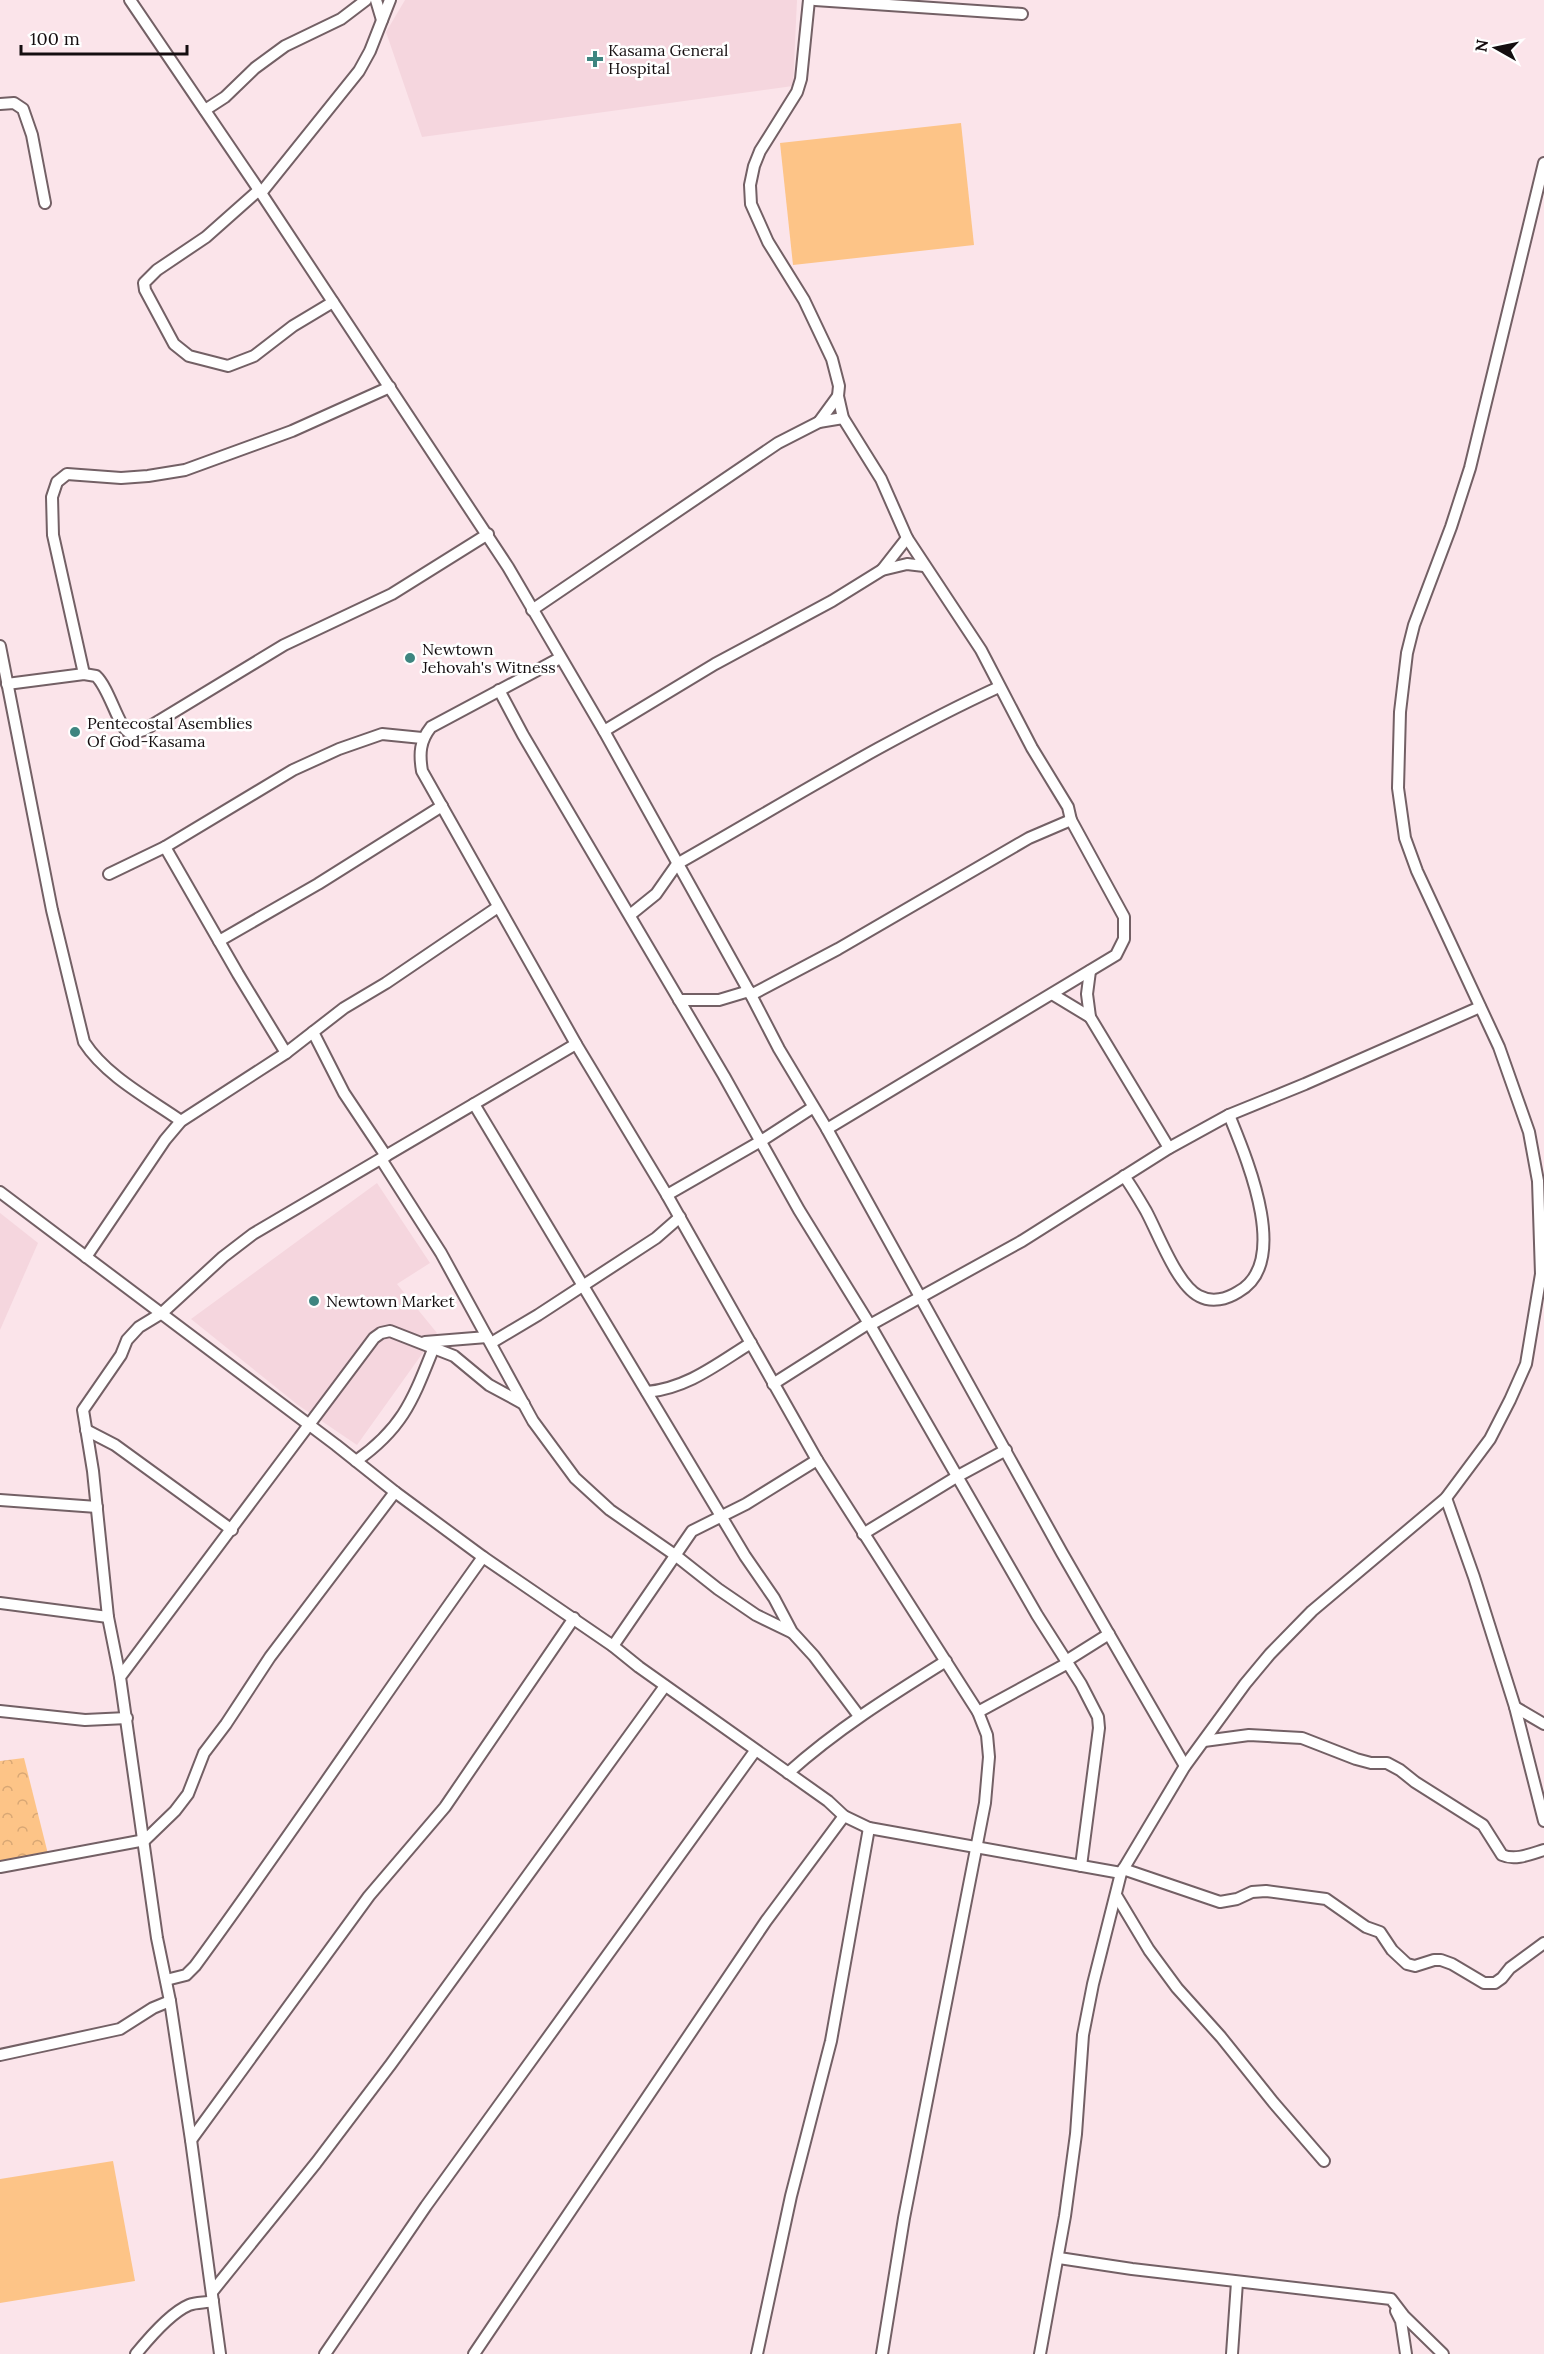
<svg xmlns="http://www.w3.org/2000/svg" width="1544" height="2354" viewBox="0 0 1544 2354" font-family="Lora,serif">
	<style>
		.built { fill: #f5d6de }
		.park { fill: url(#park-crowns) }
		.garden { fill: #fdc487 }
		.lines { fill: none; stroke-linecap: round; stroke-linejoin: round }
		.street-casing { stroke: #736065; stroke-width: 14 }
		.street { stroke: #fff; stroke-width: 10 }
		.poi-dot { fill: #3e8580; stroke: #fff; stroke-width: 2 }
		.labels { text-anchor: middle; dominant-baseline: central; stroke-width: 5; stroke-linejoin: round; paint-order: stroke }
		.poi-label { font-size: 16px; fill: #150e10; stroke: #fff; text-anchor: start }
	</style>
	<defs>
		<pattern id="park-crowns" width="20" height="18" patternUnits="userSpaceOnUse" patternTransform="scale(1.5)"><rect width="20" height="18" fill="#fdc487"/><path d="M2 6a3 3 0 1 1 6 0M12 15a3 3 0 1 1 6 0" fill="none" stroke="#d8a774"/></pattern>
	</defs>
	<rect width="100%" height="100%" fill="#fbe4ea"/>
	<!-- built -->
	<g class="built">
		<polygon points="405,0 797,0 793,86 422,137 386,32"/>
		<polygon points="377,1183 430,1263 397,1284 437,1333 357,1445 298,1405 191,1319"/>
		<polygon points="0,1213 38,1243 0,1330"/>
	</g>
	<!-- park -->
	<polygon class="park" points="24,1758 48,1854 0,1862 0,1761"/>
	<!-- garden -->
	<g class="garden">
		<polygon points="961,123 974,245 793,265 780,143"/>
		<polygon points="113,2161 135,2281 0,2303 0,2179"/>
	</g>
	<g class="lines">
		<!-- street casing -->
		<g class="street-casing">
			<g id="street">
				<polyline points="130,0 261,193 508,567 604,731 751,995 779,1049 827,1129 1062,1553 1185,1766"/>
				<polyline points="376,0 382,20"/>
				<polyline points="809,0 801,79 797,92 760,151 754,166 750,185 751,204 768,242 804,300 832,359 839,386 838,396 843,418 881,479 907,538 981,650 1032,748 1068,807 1071,820"/>
				<polyline points="815,0 1022,14"/>
				<polyline points="0,104 14,103 23,109 32,135 45,203"/>
				<polyline points="205,110 225,97 255,68 285,46 341,19 366,0"/>
				<polyline points="259,190 206,237 157,270 144,283 145,290 174,344 189,356 228,366 254,356 293,326 333,302"/>
				<polyline points="261,193 359,71 370,51 390,0"/>
				<polyline points="819,422 838,396"/>
				<polyline points="882,570 907,538"/>
				<polyline points="532,610 778,443 819,422 843,418"/>
				<path d="M 0,646 L 52,910 L 84,1042 C 106,1076 148,1098 181,1121"/>
				<path d="M 560,658 L 431,727 C 420,741 419,753 422,771 L 576,1044 L 667,1195 L 817,1460 L 978,1712 L 987,1735 L 989,1757 L 985,1803 L 904,2218 L 882,2354"/>
				<polyline points="84,674 53,535 52,497 57,482 67,474 121,478 148,476 185,470 292,431 390,387"/>
				<path d="M 7,684 L 84,674 L 96,676 C 110,689 119,730 130,733 C 135,734 139,731 144,730 L 284,645 L 392,594 L 488,534"/>
				<polyline points="499,690 523,735 724,1076 799,1210 870,1325 1037,1615 1081,1684 1098,1717 1099,1728 1081,1866"/>
				<polyline points="604,731 715,664 832,601 882,570 907,564 924,566"/>
				<polyline points="165,847 238,974 286,1053"/>
				<polyline points="109,874 165,847 293,770 339,749 382,734 422,738"/>
				<path d="M 630,915 L 656,894 L 677,864 C 783,804 888,738 999,687"/>
				<polyline points="219,941 318,884 442,806"/>
				<polyline points="1090,971 1087,994 1090,1017 1169,1148"/>
				<polyline points="1052,994 1090,1017"/>
				<polyline points="751,995 838,949 1029,838 1071,820 1124,917 1124,939 1116,955 827,1129"/>
				<polyline points="679,1000 719,1000 749,991"/>
				<polyline points="313,1032 344,1093 386,1156"/>
				<polyline points="474,1104 745,1556 774,1598 792,1632 814,1656 859,1716"/>
				<polyline points="381,1159 441,1253 533,1421 575,1478 610,1510 675,1555 718,1589 756,1615 791,1632"/>
				<path d="M 1124,1176 C 1132,1187 1139,1199 1146,1211 C 1158,1233 1177,1285 1199,1296 C 1212,1303 1227,1299 1238,1292 C 1292,1263 1246,1157 1229,1115"/>
				<polyline points="0,1192 336,1445 395,1492 483,1557 613,1646 639,1667 828,1801 844,1816 869,1828 1121,1873 1185,1766 1245,1684 1270,1654 1312,1611 1446,1498 1490,1439 1510,1400 1526,1364 1541,1274 1538,1181 1529,1132 1499,1047 1417,871 1405,838 1398,788 1400,712 1407,653 1414,625 1451,527 1470,468 1544,163"/>
				<polyline points="667,1195 761,1141 812,1108"/>
				<polyline points="86,1257 165,1140 181,1121 286,1053 344,1008 386,983 498,907"/>
				<polyline points="870,1325 1022,1241 1169,1148 1229,1115 1305,1084 1480,1007"/>
				<polyline points="425,1342 487,1337"/>
				<polyline points="491,1343 538,1315 656,1238 680,1217"/>
				<polyline points="773,1384 869,1323"/>
				<path d="M 647,1392 C 688,1388 717,1364 751,1343"/>
				<polyline points="86,1430 115,1445 232,1530"/>
				<path d="M 356,1461 C 404,1427 413,1399 434,1347"/>
				<polyline points="1446,1498 1474,1577 1515,1707 1544,1821"/>
				<polyline points="0,1500 97,1507"/>
				<polyline points="863,1534 958,1476 1006,1450"/>
				<polyline points="0,1603 108,1617"/>
				<polyline points="613,1646 692,1531 746,1504 817,1460"/>
				<polyline points="1066,1661 1109,1634"/>
				<polyline points="120,1677 108,1617 93,1471 83,1410 121,1355 127,1340 139,1327 162,1313 223,1257 253,1234 576,1044"/>
				<polyline points="1515,1707 1544,1724"/>
				<polyline points="0,1711 85,1720 127,1718"/>
				<polyline points="978,1712 1068,1663"/>
				<path d="M 1204,1741 L 1249,1735 L 1302,1738 L 1356,1759 L 1371,1763 L 1387,1763 L 1400,1770 L 1415,1782 L 1483,1825 L 1502,1855 C 1515,1861 1531,1854 1544,1850"/>
				<path d="M 788,1773 C 837,1729 890,1696 946,1661"/>
				<polyline points="0,1867 145,1840 175,1811 188,1794 204,1753 226,1724 270,1657 395,1492"/>
				<polyline points="1123,1869 1220,1902 1237,1899 1252,1892 1266,1891 1326,1899 1366,1927 1380,1932 1392,1950 1407,1964 1415,1966 1434,1960 1441,1960 1452,1964 1484,1983 1495,1983 1502,1978 1510,1968 1544,1943"/>
				<polyline points="1116,1895 1149,1950 1177,1988 1221,2037 1273,2102 1324,2161"/>
				<path d="M 166,1980 L 186,1975 L 195,1966 C 294,1831 386,1692 483,1557"/>
				<polyline points="0,2055 120,2029 153,2008 170,2001"/>
				<polyline points="191,2140 369,1896 445,1807 574,1618"/>
				<polyline points="1059,2258 1132,2269 1391,2299 1404,2316 1443,2354"/>
				<polyline points="212,2292 316,2163 391,2064 665,1686"/>
				<polyline points="1396,2311 1401,2321 1406,2354"/>
				<path d="M 136,2354 C 149,2338 170,2313 189,2305 C 196,2302 206,2303 213,2301"/>
				<polyline points="220,2354 191,2140 170,2001 157,1938 120,1677 374,1338 381,1333 390,1331 454,1356 489,1385 524,1404"/>
				<polyline points="325,2354 426,2206 755,1751"/>
				<polyline points="474,2354 766,1921 844,1816"/>
				<polyline points="757,2354 791,2196 831,2041 869,1828"/>
				<polyline points="1040,2354 1065,2216 1076,2134 1083,2035 1093,1984 1121,1873"/>
				<polyline points="1232,2354 1237,2282"/>
			</g>
		</g>
		<!-- street -->
		<use href="#street" class="street"/>
	</g>
	<!-- markers -->
	<g class="poi-dot">
		<path d="M592 50h6v6h6v6h-6v6h-6v-6h-6v-6h6z"/>
		<circle cx="410" cy="658" r="6"/>
		<circle cx="75" cy="732" r="6"/>
		<circle cx="314" cy="1301" r="6"/>
	</g>
	<g class="labels">
		<!-- poi labels -->
		<g class="poi-label">
			<text x="608" y="50">Kasama General<tspan x="608" dy="18">Hospital</tspan></text>
			<text x="422" y="649">Newtown<tspan x="422" dy="18">Jehovah's Witness</tspan></text>
			<text x="87" y="723">Pentecostal Asemblies<tspan x="87" dy="18">Of God-Kasama</tspan></text>
			<text x="326" y="1301">Newtown Market</text>
		</g>
	</g>
	<!-- north arrow -->
	<g transform="translate(1496 48) rotate(279)" stroke="#ffffff" stroke-width="4.5" paint-order="stroke">
	<path d="M0-4.5L10 22L0 15L-10 22Z" fill="#150e10"/>
	<text y="-9" font-size="16" font-weight="bold" text-anchor="middle" fill="#150e10">N</text>
	</g>
	<!-- scale -->
	<path d="M21 45v9h166v-9" fill="none" stroke="#150e10" stroke-width="3"/>
	<text x="30" y="45" font-size="18" fill="#150e10" stroke="#ffffff" stroke-width="4.5" paint-order="stroke">100 m</text>
</svg>
